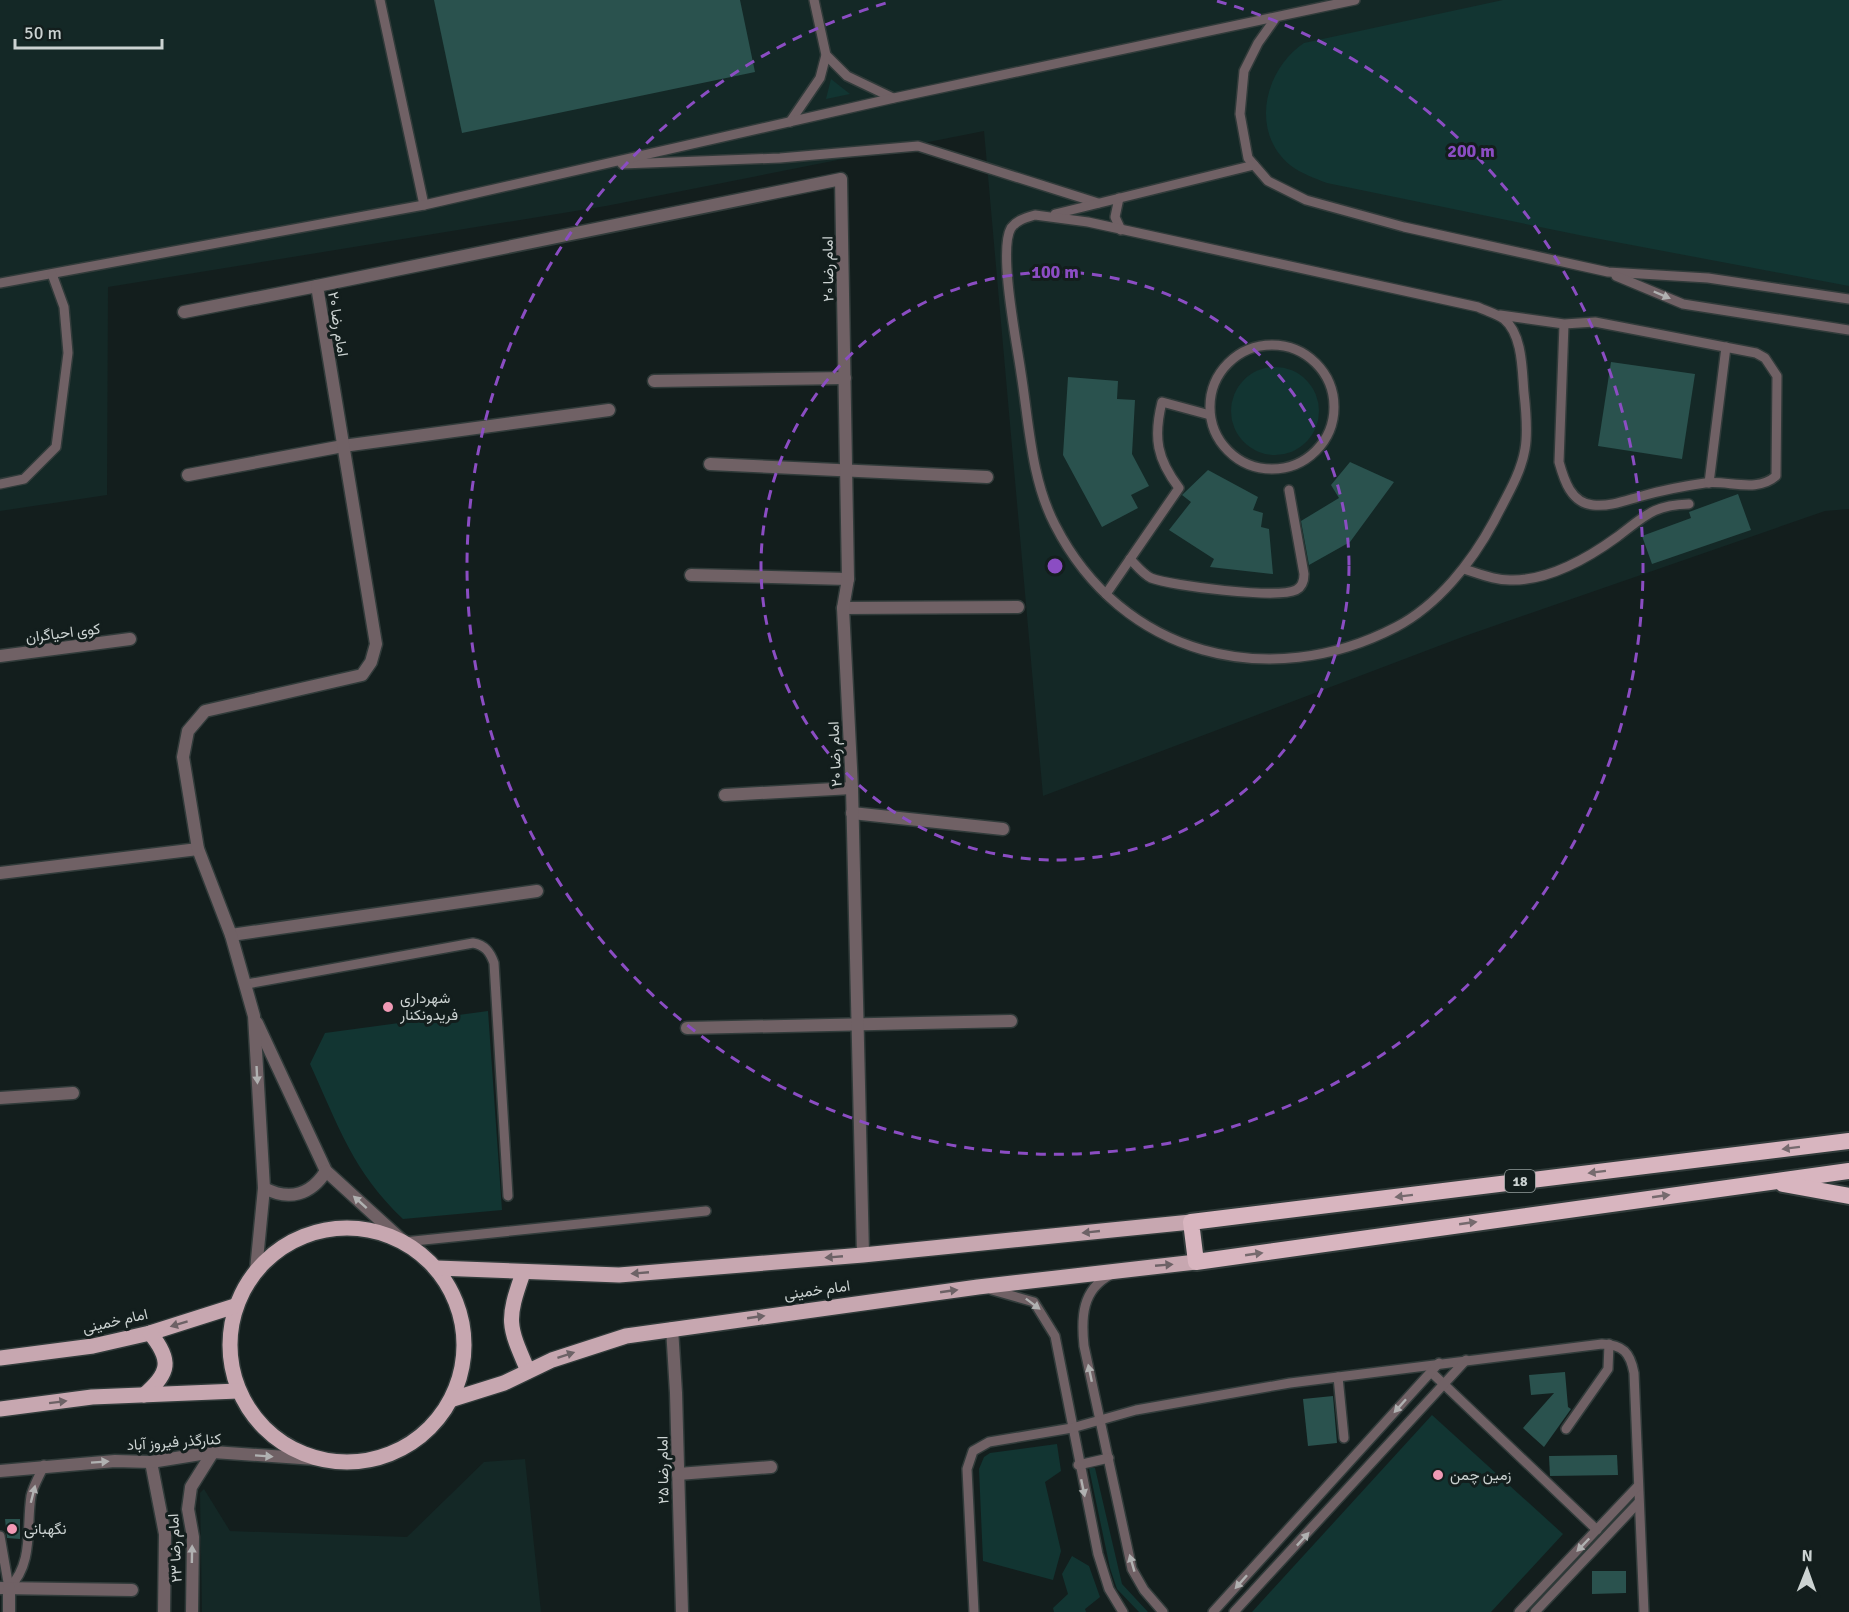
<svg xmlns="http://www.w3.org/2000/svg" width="1849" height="1612" viewBox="0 0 1849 1612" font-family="Signika,Vazirmatn,sans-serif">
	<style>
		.built { fill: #142826 }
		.green { fill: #123532 }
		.building { fill: #2a524e }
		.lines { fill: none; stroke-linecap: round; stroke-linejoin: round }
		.service-casing { stroke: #313b3a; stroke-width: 12 }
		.minor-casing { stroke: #313b3a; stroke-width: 15 }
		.primary-casing { stroke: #313b3a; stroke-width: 18 }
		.trunk-casing { stroke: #313b3a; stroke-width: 20 }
		.service { stroke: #706165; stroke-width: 9 }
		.minor { stroke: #706165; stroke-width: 12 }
		.primary { stroke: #c7a7b0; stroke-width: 15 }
		.trunk { stroke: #d8b5bf; stroke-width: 16 }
		.oneway { fill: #b0b1b1 }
		.oneway2 { fill: #766a6e }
		.oneway3 { fill: #6d6266 }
		.ring { fill: none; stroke: #8b4dc3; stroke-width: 3; stroke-dasharray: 10 8 }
		.poi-dot { fill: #f09ab5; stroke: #131e1d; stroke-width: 2 }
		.labels { text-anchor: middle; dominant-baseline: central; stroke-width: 6; stroke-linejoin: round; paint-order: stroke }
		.shield { fill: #131e1d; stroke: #949d9c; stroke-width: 1.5 }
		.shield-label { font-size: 14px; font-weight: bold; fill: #ccd3d2 }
		.street-label { font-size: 15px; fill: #ccd3d2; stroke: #131e1d }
		.poi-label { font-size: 15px; fill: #ccd3d2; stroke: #131e1d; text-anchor: start }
		.centre { fill: #8b4dc3; stroke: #131e1d; stroke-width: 3 }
		.ring-label { font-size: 18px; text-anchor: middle; font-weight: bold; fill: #8b4dc3; stroke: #131e1d; stroke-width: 6; stroke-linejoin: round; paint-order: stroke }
	</style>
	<rect width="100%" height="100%" fill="#131e1d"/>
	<!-- built -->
	<g class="built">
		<polygon points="0,0 1849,0 1849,509 1825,511 1465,636 1043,796 984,131 606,206 108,287 107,495 0,511"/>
		<polygon points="525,1459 541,1612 202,1612 200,1493 204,1489 230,1531 407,1537 484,1462"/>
	</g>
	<!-- green -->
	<g class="green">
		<path d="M 1503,0 L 1849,0 L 1849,286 L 1584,236 L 1327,183 C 1314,178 1302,174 1290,165 C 1249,131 1265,69 1304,43 Z"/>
		<polygon points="831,79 850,94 826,99"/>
		<circle cx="1275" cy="411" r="44"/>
		<path d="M 488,1011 L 502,1210 L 403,1219 C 353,1172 338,1125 310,1064 L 325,1033 Z"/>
		<polygon points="1432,1415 1563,1534 1491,1612 1252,1612"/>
		<polygon points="1057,1444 1061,1471 1045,1482 1061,1551 1053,1580 983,1561 979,1469 984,1457 990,1453"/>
		<polygon points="1089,1468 1095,1468 1122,1584 1148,1612 1139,1612 1117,1589 1110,1568"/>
		<polygon points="1072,1556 1089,1566 1100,1597 1085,1609 1086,1612 1054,1612 1053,1608 1068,1594 1062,1574"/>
	</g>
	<!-- building -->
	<g class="building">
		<polygon points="434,0 740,0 755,72 462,133"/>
		<polygon points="1611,362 1695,374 1682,459 1598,446"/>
		<polygon points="1068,377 1118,381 1117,399 1135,400 1132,454 1149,486 1131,495 1138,508 1102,527 1063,455"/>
		<polygon points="1350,462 1394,482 1350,542 1309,565 1301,521 1339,498 1331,485"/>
		<polygon points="1208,470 1258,497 1253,510 1263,513 1261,527 1269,529 1273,574 1210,567 1214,559 1169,530 1191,502 1182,495"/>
		<polygon points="1738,494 1751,530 1652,564 1642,536 1691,518 1689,512"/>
		<polygon points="1565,1372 1568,1407 1571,1409 1544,1447 1523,1428 1554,1393 1531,1395 1529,1375"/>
		<polygon points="1333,1396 1337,1443 1308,1446 1303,1399"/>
		<polygon points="1617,1455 1618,1475 1550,1476 1549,1456"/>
		<polygon points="5,1519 20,1519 20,1539 7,1538"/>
		<polygon points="1592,1571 1626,1571 1626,1593 1592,1594"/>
	</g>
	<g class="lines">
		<!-- service casing -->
		<g class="service-casing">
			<g id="service">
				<polyline points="380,0 424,205"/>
				<polyline points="1275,19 1258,43 1244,71 1240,114 1248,158 1268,181 1306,200 1404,227 1608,272 1708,278 1849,299"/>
				<polyline points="826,55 847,76 893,98"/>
				<polyline points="790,122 820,78 826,55 814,0"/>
				<polyline points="622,164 780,158 918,146 1098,203"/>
				<polyline points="1119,198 1115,217 1121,230"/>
				<polyline points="1055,214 1254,165"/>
				<path d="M 1035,215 L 1088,222 L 1478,307 C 1486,311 1497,314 1504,319 C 1523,335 1522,371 1524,393 C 1526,411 1528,432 1525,449 C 1521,474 1505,499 1494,521 C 1472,562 1438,605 1396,627 C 1269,693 1122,656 1055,525 C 1031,479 1029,423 1021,373 C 1017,344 998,250 1011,228 C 1017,220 1025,218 1035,215 Z"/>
				<polyline points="1616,276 1683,304 1849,330"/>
				<polyline points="0,283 424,205 894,98 1355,0"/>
				<path d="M 1500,315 L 1564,324 L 1595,322 L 1756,353 L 1765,358 L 1777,376 L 1776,476 C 1757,493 1728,480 1705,483 C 1684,486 1663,490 1642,496 C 1627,500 1610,507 1593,505 C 1571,503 1564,480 1559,462 L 1564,324"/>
				<circle cx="1272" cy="407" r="62"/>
				<polyline points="1709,483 1726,347"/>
				<polyline points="0,484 24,479 56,447 68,353 64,307 52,274"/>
				<path d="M 1130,559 C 1136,565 1143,574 1151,578 C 1172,586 1277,599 1296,590 C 1302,587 1304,580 1304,574 L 1289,490"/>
				<path d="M 1464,569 C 1480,574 1496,581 1513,580 C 1549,580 1588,558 1617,537 C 1645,516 1653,505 1689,504"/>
				<path d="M 1106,594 L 1179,488 C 1157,459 1153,438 1162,402 L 1210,415"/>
				<path d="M 247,984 L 473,943 C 485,945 490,952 494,963 L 508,1196"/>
				<polyline points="404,1242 706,1211"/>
				<path d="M 1110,1275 C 1082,1290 1081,1317 1084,1346 L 1132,1569 L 1144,1590 L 1163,1612"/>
				<polyline points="992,1290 1034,1302 1055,1336 1098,1554 1109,1589 1123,1612"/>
				<polyline points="1431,1372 1597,1530"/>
				<polyline points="1338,1377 1344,1438"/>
				<polyline points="1566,1429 1608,1369 1609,1344"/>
				<polyline points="1078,1465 1109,1458"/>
				<polyline points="0,1536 9,1588"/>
				<path d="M 9,1588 C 34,1563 26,1528 31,1496 C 33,1486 40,1475 44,1465"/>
				<path d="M 974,1612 L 967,1469 L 973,1451 L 989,1442 L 1072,1428 L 1136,1410 L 1290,1383 L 1602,1344 C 1623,1345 1630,1352 1634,1373 L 1644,1612"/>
				<polyline points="1213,1612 1439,1363"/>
				<polyline points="1234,1612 1466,1360"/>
				<polyline points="1519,1612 1637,1487"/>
				<polyline points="1535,1612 1638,1503"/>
			</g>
		</g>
		<!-- minor casing -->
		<g class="minor-casing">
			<g id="minor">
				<polyline points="184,312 317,286"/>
				<polyline points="654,381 845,378"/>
				<polyline points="710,464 987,477"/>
				<polyline points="188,475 343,446 609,410"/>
				<polyline points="691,575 848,579"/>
				<polyline points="843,608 1018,607"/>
				<polyline points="0,656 130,639"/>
				<polyline points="725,795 852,788"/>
				<polyline points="852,813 1003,829"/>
				<polyline points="0,873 198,849"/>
				<polyline points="231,935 537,891"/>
				<polyline points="257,1023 326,1171 404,1242"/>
				<polyline points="687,1028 1011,1021"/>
				<polyline points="0,1098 73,1093"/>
				<path d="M 264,1188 C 289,1201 311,1195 326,1171"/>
				<polyline points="256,1270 264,1188 254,1016 231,935 198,849 183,757 188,731 205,711 362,675 371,662 376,644 317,286 841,179 848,579 843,608 852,788 863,1255"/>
				<polyline points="672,1328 676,1393 682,1612"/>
				<polyline points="151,1462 165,1534 164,1612"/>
				<polyline points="0,1471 115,1461 151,1462 213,1452 315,1459"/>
				<polyline points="678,1474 771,1467"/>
				<polyline points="0,1588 132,1590"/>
				<polyline points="9,1612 9,1588"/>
				<polyline points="192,1612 193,1537 188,1509 191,1487 213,1452"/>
			</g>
		</g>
		<!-- primary casing -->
		<g class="primary-casing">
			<g id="primary">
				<circle cx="347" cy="1345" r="117"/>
				<polyline points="437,1268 619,1275 863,1255 1191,1222"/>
				<path d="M 523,1273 C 506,1321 508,1325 528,1371"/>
				<polyline points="0,1358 93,1346 150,1333 235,1306"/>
				<path d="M 144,1395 C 170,1373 172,1360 150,1333"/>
				<polyline points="453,1399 504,1383 552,1360 626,1336 978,1287 1196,1262"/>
				<polyline points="0,1409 92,1397 238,1391"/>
			</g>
		</g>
		<!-- trunk casing -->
		<g class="trunk-casing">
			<g id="trunk">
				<polyline points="1849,1141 1191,1222 1196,1262 1849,1171"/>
				<polyline points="1783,1184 1849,1196"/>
			</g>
		</g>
		<!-- service -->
		<use href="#service" class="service"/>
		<!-- minor -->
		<use href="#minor" class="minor"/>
		<!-- primary -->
		<use href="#primary" class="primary"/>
		<!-- trunk -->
		<use href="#trunk" class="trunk"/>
	</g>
	<!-- one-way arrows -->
	<defs><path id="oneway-solid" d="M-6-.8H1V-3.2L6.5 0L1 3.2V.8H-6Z" transform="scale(1.5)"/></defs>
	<g class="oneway">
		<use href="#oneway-solid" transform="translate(1662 295) rotate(23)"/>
		<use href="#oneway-solid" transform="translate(257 1075) rotate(87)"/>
		<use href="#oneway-solid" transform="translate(360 1202) rotate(-138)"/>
		<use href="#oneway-solid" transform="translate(1033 1304) rotate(37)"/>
		<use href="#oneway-solid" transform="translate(1090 1373) rotate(-102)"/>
		<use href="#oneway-solid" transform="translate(1400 1406) rotate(132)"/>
		<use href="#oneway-solid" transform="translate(264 1456) rotate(4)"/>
		<use href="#oneway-solid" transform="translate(100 1462) rotate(-4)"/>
		<use href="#oneway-solid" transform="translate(1083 1488) rotate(78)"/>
		<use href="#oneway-solid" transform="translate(33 1494) rotate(-76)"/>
		<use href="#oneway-solid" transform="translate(1303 1539) rotate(-47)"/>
		<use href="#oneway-solid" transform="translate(1583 1545) rotate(134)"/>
		<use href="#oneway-solid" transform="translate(192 1554) rotate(-89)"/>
		<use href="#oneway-solid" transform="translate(1132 1563) rotate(-106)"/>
		<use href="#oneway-solid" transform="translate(1241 1582) rotate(132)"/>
	</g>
	<g class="oneway2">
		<use href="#oneway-solid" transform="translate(1791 1148) rotate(173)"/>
		<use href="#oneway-solid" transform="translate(1597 1172) rotate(173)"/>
		<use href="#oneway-solid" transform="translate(1404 1196) rotate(173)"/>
		<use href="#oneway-solid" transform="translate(1661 1196) rotate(-8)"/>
		<use href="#oneway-solid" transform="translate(1468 1223) rotate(-8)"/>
		<use href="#oneway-solid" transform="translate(1254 1254) rotate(-8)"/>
	</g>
	<g class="oneway3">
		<use href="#oneway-solid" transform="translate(1091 1232) rotate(174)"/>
		<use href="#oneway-solid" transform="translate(834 1257) rotate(175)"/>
		<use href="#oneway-solid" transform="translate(1164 1265) rotate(-5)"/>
		<use href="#oneway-solid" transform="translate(640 1273) rotate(175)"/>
		<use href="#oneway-solid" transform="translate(949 1291) rotate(-8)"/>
		<use href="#oneway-solid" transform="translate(756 1317) rotate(-8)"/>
		<use href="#oneway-solid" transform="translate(179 1324) rotate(163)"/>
		<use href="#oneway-solid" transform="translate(566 1355) rotate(-18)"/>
		<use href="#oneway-solid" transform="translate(58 1402) rotate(-7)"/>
	</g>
	<!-- distance rings -->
	<g class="ring">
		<circle cx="1055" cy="566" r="294"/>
		<path d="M1217 1A588 588 0 1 1 893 1"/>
	</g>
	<!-- markers -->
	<g class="poi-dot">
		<circle cx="388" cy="1007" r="6"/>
		<circle cx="1438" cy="1475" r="6"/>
		<circle cx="12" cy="1529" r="6"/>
	</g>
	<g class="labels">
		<!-- shield labels -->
		<rect class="shield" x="1505" y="1170" width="30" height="22" rx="4.5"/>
		<g class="shield-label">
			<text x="1520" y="1181">18</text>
		</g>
		<!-- street labels -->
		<g class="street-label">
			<text transform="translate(828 269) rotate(-91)">امام رضا ۲۰</text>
			<text transform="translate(338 324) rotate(81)">امام رضا ۲۰</text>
			<text transform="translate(63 633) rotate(-7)">کوی احیاگران</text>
			<text transform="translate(835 754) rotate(-93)">امام رضا ۲۰</text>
			<text transform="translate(817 1290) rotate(-8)">امام خمینی</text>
			<text transform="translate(115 1321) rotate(-13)">امام خمینی</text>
			<text transform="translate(174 1442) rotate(-4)">کنارگذر فیروز آباد</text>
			<text transform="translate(663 1470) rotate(-91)">امام رضا ۲۵</text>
			<text transform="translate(175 1548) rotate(-93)">امام رضا ۲۳</text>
		</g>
		<!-- poi labels -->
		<g class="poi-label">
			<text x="400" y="998">شهرداری<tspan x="400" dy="17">فریدونکنار</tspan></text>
			<text x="1450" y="1475">زمین چمن</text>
			<text x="24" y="1529">نگهبانی</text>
		</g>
	</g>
	<circle cx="1055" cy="566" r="9" class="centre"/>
	<g class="ring-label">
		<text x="1471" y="157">200 m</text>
		<text x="1055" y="278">100 m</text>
	</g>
	<!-- north arrow -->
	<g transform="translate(1807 1570) rotate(1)" stroke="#131e1d" stroke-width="4.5" paint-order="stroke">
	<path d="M0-4.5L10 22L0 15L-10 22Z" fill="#ccd3d2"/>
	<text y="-9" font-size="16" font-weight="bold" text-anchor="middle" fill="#ccd3d2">N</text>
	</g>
	<!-- scale -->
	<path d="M15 39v9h147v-9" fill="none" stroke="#ccd3d2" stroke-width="3"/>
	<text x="24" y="39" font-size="18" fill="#ccd3d2" stroke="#131e1d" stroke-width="4.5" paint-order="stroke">50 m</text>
</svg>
